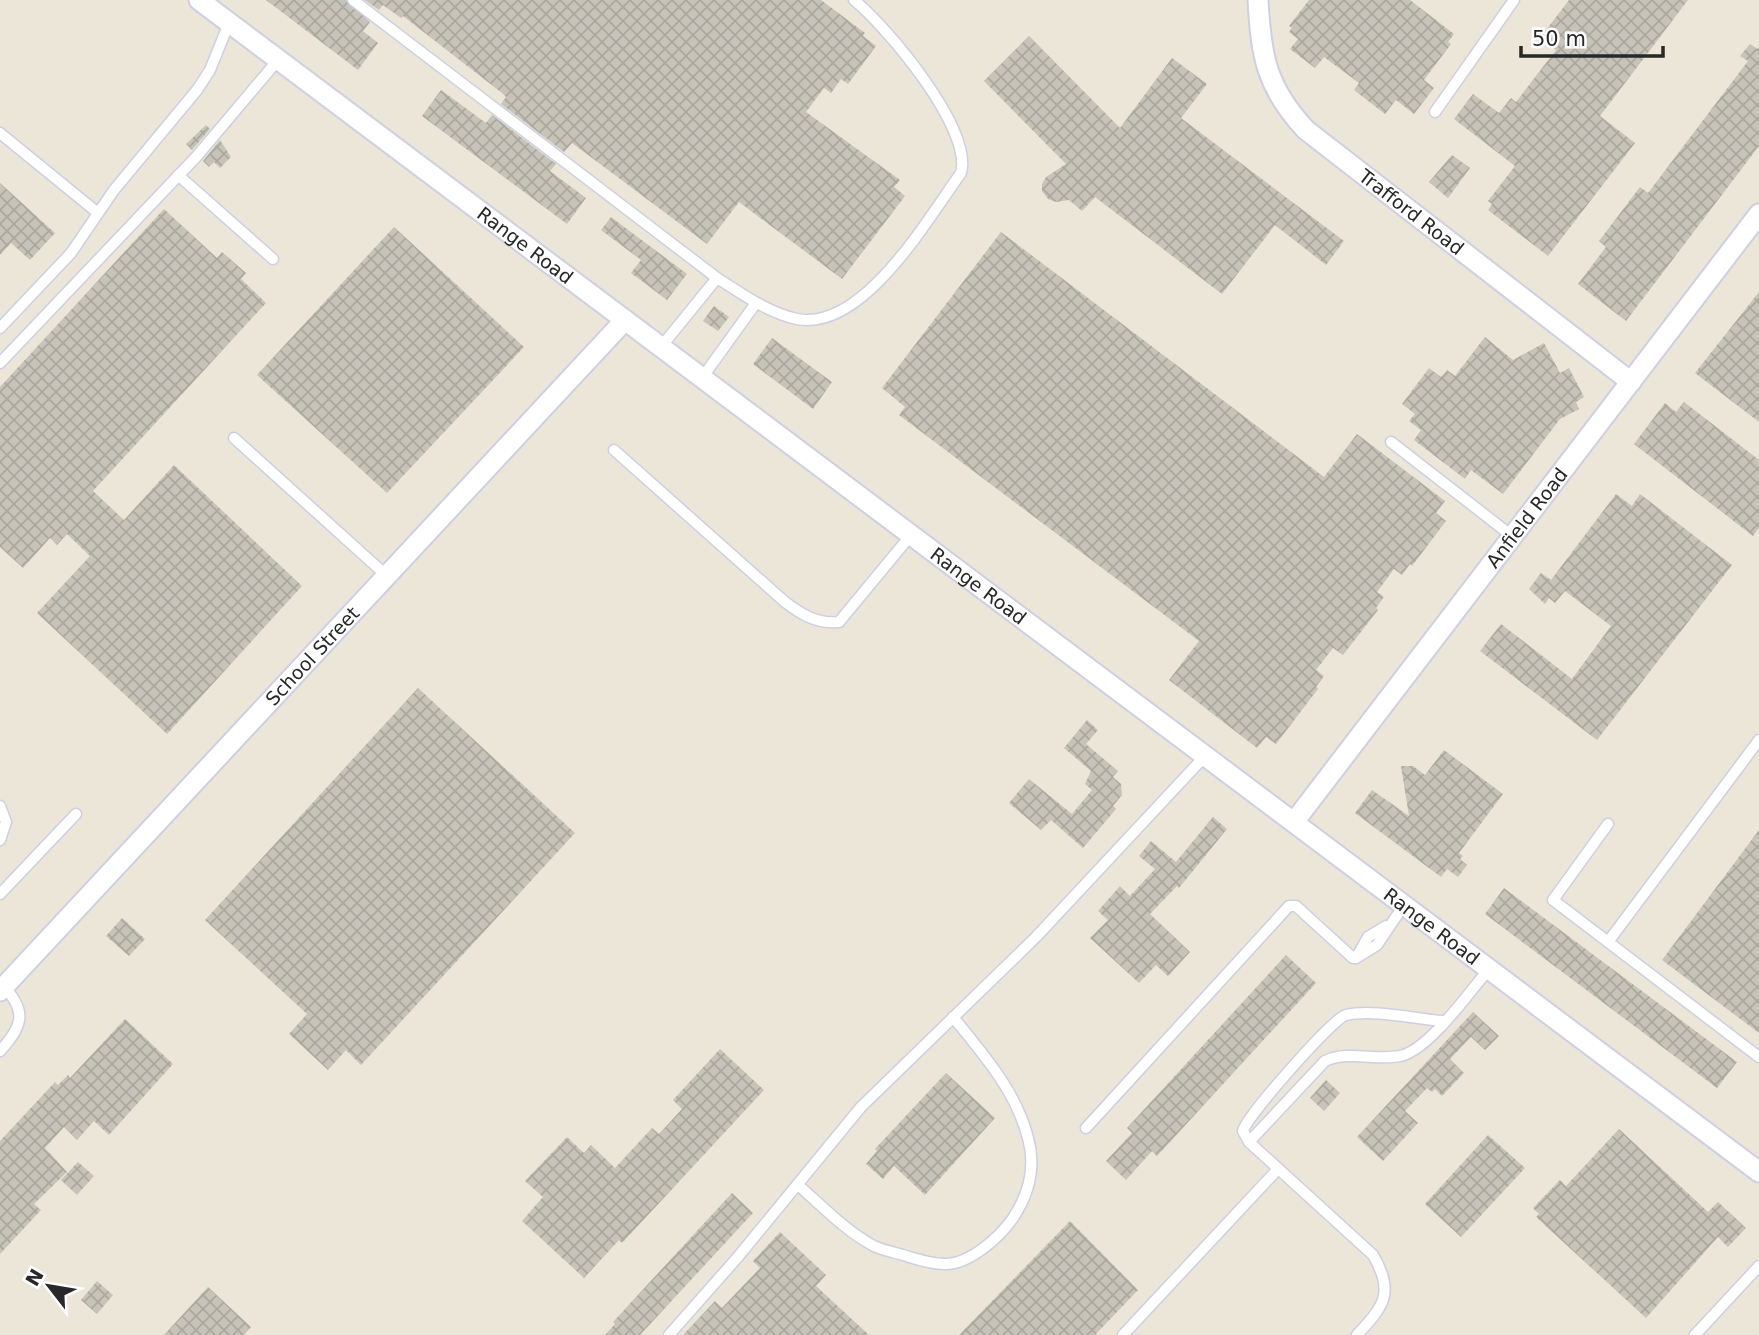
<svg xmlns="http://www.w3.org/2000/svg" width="1759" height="1335" viewBox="0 0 1759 1335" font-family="'DejaVu Sans',sans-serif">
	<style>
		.building { fill: url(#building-cross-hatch) }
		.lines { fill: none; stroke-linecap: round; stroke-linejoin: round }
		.lane-casing { stroke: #cecfe2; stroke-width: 13 }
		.street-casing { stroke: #cecfe2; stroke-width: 23 }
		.lane { stroke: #fff; stroke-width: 10 }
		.street { stroke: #fff; stroke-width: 19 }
		.labels { text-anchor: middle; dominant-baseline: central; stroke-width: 7; stroke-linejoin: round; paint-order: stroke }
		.street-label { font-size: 19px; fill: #282828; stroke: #fff }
	</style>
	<defs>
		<pattern id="building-cross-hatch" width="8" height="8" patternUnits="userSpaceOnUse" patternTransform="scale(1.75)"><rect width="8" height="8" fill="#c7c3b9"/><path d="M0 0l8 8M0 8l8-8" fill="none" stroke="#aba89f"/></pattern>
	</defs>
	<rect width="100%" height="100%" fill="#ece6d9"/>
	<!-- building -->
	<g class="building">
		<polygon points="266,0 346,0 370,22 363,31 378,43 358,70"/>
		<polygon points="365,0 821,0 865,33 863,36 876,46 848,84 841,79 831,93 824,88 806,112 900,180 894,187 905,196 842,279 739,202 707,244 572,143 564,152 501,104 506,97 502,93 403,16 401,18 383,5 379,10"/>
		<polygon points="1309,0 1410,0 1454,34 1448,42 1451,44 1424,80 1434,88 1414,114 1396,100 1385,114 1354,90 1359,83 1324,57 1315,68 1290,49 1298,39 1289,32 1292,28 1289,26"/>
		<polygon points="1569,0 1688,0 1600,116 1635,143 1548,256 1488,210 1492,204 1488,201 1515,166 1454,119 1473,94 1499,113 1511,98 1516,102 1556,50 1540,38"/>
		<polygon points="1029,36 1120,128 1172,58 1207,84 1181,118 1344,241 1326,265 1275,225 1222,294 1095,197 1082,211 1069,200 1056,202 1048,199 1042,191 1042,184 1046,177 1066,164 984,81"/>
		<polygon points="1750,44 1757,49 1759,47 1759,146 1626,321 1578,284 1606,247 1599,241 1640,187 1648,193 1748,61 1740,56"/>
		<polygon points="441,90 486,123 492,115 556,164 550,171 586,198 567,224 422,116"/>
		<polygon points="206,125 210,129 192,150 186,144"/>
		<polygon points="220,140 231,157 220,168 214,162 209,167 203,161"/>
		<polygon points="1452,155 1470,168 1448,198 1429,182"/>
		<polygon points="0,183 55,233 30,260 11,243 0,255"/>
		<polygon points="164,209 217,258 222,252 246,273 241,279 266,303 93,491 124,520 174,465 302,586 167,734 37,613 90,556 67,534 57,545 50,538 23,568 0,547 0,387"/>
		<polygon points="611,217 687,274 667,300 631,273 641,260 601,230"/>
		<polygon points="394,227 524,347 387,493 257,375"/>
		<polygon points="1001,232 1324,477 1357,434 1445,501 1436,513 1446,521 1412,566 1410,564 1402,575 1394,569 1377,592 1384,597 1376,608 1378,610 1343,655 1333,648 1316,670 1324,676 1316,687 1318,689 1276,744 1266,737 1257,748 1169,680 1199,641 899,415 905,407 882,388"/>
		<polygon points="1759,292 1759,422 1695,373"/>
		<polygon points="714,306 729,317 718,331 703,321"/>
		<polygon points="1485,337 1513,360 1544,343 1560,373 1569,368 1584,397 1576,402 1579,409 1560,419 1503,494 1471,470 1465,479 1414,440 1421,430 1409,421 1415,414 1402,404 1429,368 1441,377 1447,370 1455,376"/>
		<polygon points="772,338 832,382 813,409 753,364"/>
		<polygon points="1684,402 1759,460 1759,528 1753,536 1634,444 1665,403 1676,412"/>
		<polygon points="1616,494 1632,506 1640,494 1732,565 1597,740 1480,651 1501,624 1572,679 1611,626 1565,591 1555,603 1549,598 1545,604 1529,589 1541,573 1551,580"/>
		<polygon points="418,688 575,833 361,1065 346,1050 328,1070 289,1034 307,1014 205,920"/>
		<polygon points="1087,720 1098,730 1086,744 1118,771 1113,777 1121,784 1122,795 1113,806 1116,809 1083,848 1051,820 1041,830 1009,803 1029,779 1072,814 1092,790 1085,784 1091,771 1064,748"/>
		<polygon points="1444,750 1503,794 1459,853 1463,856 1460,859 1467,865 1458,877 1447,869 1441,877 1355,813 1372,790 1409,816 1401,766 1413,766 1425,775"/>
		<polygon points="1213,817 1227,829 1179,888 1177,886 1150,914 1190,952 1168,976 1156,965 1139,983 1090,938 1108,920 1098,911 1120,886 1130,896 1155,869 1139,856 1151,841 1176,862"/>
		<polygon points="1759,830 1759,1033 1662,960"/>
		<polygon points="1504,888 1737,1062 1717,1088 1485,914"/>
		<polygon points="122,918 145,939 129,956 106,936"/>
		<polygon points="1286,955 1316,983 1157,1156 1152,1151 1126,1180 1106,1161 1132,1133 1127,1128"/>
		<polygon points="1473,1012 1499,1036 1485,1050 1471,1037 1450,1059 1464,1073 1442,1096 1435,1089 1432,1092 1427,1088 1405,1111 1418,1123 1383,1161 1357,1137"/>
		<polygon points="125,1019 173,1064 109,1135 94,1121 77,1140 64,1127 45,1148 67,1172 34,1204 41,1210 0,1254 0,1141 55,1082 58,1085 68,1075 70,1078"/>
		<polygon points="720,1049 764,1090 622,1243 619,1240 584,1278 522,1221 543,1197 525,1181 567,1137 584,1153 591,1145 615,1168 652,1128 659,1134 682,1109 673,1100"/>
		<polygon points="946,1073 995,1118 925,1195 894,1166 883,1179 866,1164 877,1151 875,1149"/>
		<polygon points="1326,1080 1340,1093 1324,1111 1310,1098"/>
		<polygon points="1619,1129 1708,1212 1718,1202 1746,1228 1728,1247 1718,1237 1646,1318 1536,1217 1539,1214 1533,1208 1560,1180 1566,1186"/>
		<polygon points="1488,1135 1525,1168 1461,1237 1425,1204"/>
		<polygon points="78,1162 94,1176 77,1195 61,1180"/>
		<polygon points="732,1193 753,1213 640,1335 605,1335 615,1324 613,1322"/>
		<polygon points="1070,1221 1138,1290 1095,1335 959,1335"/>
		<polygon points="780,1232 826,1275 816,1286 869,1335 683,1335 715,1301 722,1308 760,1268 753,1261"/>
		<polygon points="97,1281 113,1295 97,1314 81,1300"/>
		<polygon points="208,1287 251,1327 244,1335 164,1335"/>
	</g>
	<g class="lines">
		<!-- lane casing -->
		<g class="lane-casing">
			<g id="lane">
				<path d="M 353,0 L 717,278 C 741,293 768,313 797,319 C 863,332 928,218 961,173 C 973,129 888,28 854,0"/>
				<polyline points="1435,112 1514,0"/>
				<polyline points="0,133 98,213"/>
				<polyline points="178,175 273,259"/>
				<polyline points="0,328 71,253 114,190 197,90 210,70 229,23"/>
				<polyline points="661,347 717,278"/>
				<polyline points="0,363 197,156 278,60"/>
				<polyline points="702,378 756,303"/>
				<polyline points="234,438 387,576"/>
				<polyline points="1391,442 1512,536"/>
				<path d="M 614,450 L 785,602 C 802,615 817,624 839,622 L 911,535"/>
				<polyline points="0,806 6,822 0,840"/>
				<polyline points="1608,824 1553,900 1759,1057"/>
				<polyline points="0,894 76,814"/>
				<polyline points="1608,942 1759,740"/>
				<polyline points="1358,955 1368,937 1386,926"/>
				<polyline points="1356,958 1377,945 1404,905"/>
				<path d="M 0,1051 C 24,1025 27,1011 2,984"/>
				<polyline points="1086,1128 1289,906 1296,906 1353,958 1356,958"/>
				<path d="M 1249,1142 L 1325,1061 C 1348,1050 1376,1061 1400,1056 C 1428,1051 1471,990 1489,969"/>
				<path d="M 798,1185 C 822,1206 845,1230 872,1245 C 881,1250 893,1252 903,1255 C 916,1259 930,1264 944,1264 C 969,1265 1000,1237 1013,1218 C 1029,1194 1036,1167 1028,1138 C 1016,1091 983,1054 953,1017"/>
				<polyline points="669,1335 737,1258 861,1107 1036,937 1205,756"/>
				<polyline points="1123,1335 1278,1169"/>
				<path d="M 1357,1335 C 1384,1306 1395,1293 1373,1255 L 1249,1142 L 1243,1131 C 1246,1117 1334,1017 1346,1015 C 1373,1009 1415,1019 1443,1021"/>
				<polyline points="1695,1335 1759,1266"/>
			</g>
		</g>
		<!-- street casing -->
		<g class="street-casing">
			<g id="street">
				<path id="s1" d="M 199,0 L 1759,1172"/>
				<path id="s2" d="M 1258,0 C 1261,56 1266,87 1306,130 L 1631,382"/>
				<path id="s3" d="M 1294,822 L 1759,214"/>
				<path id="s4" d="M 0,991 L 625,320"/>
			</g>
		</g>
		<!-- lane -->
		<use href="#lane" class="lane"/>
		<!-- street -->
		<use href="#street" class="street"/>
	</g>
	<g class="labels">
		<!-- street labels -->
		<g class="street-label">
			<text stroke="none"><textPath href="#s2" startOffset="276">Trafford Road</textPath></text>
			<text stroke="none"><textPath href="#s1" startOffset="408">Range Road</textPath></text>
			<text stroke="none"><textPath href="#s3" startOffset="383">Anfield Road</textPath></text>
			<text stroke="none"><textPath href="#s1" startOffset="975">Range Road</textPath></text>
			<text stroke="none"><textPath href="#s4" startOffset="458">School Street</textPath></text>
			<text stroke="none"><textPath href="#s1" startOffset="1542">Range Road</textPath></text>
		</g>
	</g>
	<!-- north arrow -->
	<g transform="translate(49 1286) rotate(301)" stroke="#ffffff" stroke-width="5" paint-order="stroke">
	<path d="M0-5L12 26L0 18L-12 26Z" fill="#282828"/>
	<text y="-10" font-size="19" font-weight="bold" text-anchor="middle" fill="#282828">N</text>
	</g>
	<!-- scale -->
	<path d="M1521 46v10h142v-10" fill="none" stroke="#282828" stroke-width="3.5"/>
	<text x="1532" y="46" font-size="21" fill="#282828" stroke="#ffffff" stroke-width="5" paint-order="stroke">50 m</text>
</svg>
